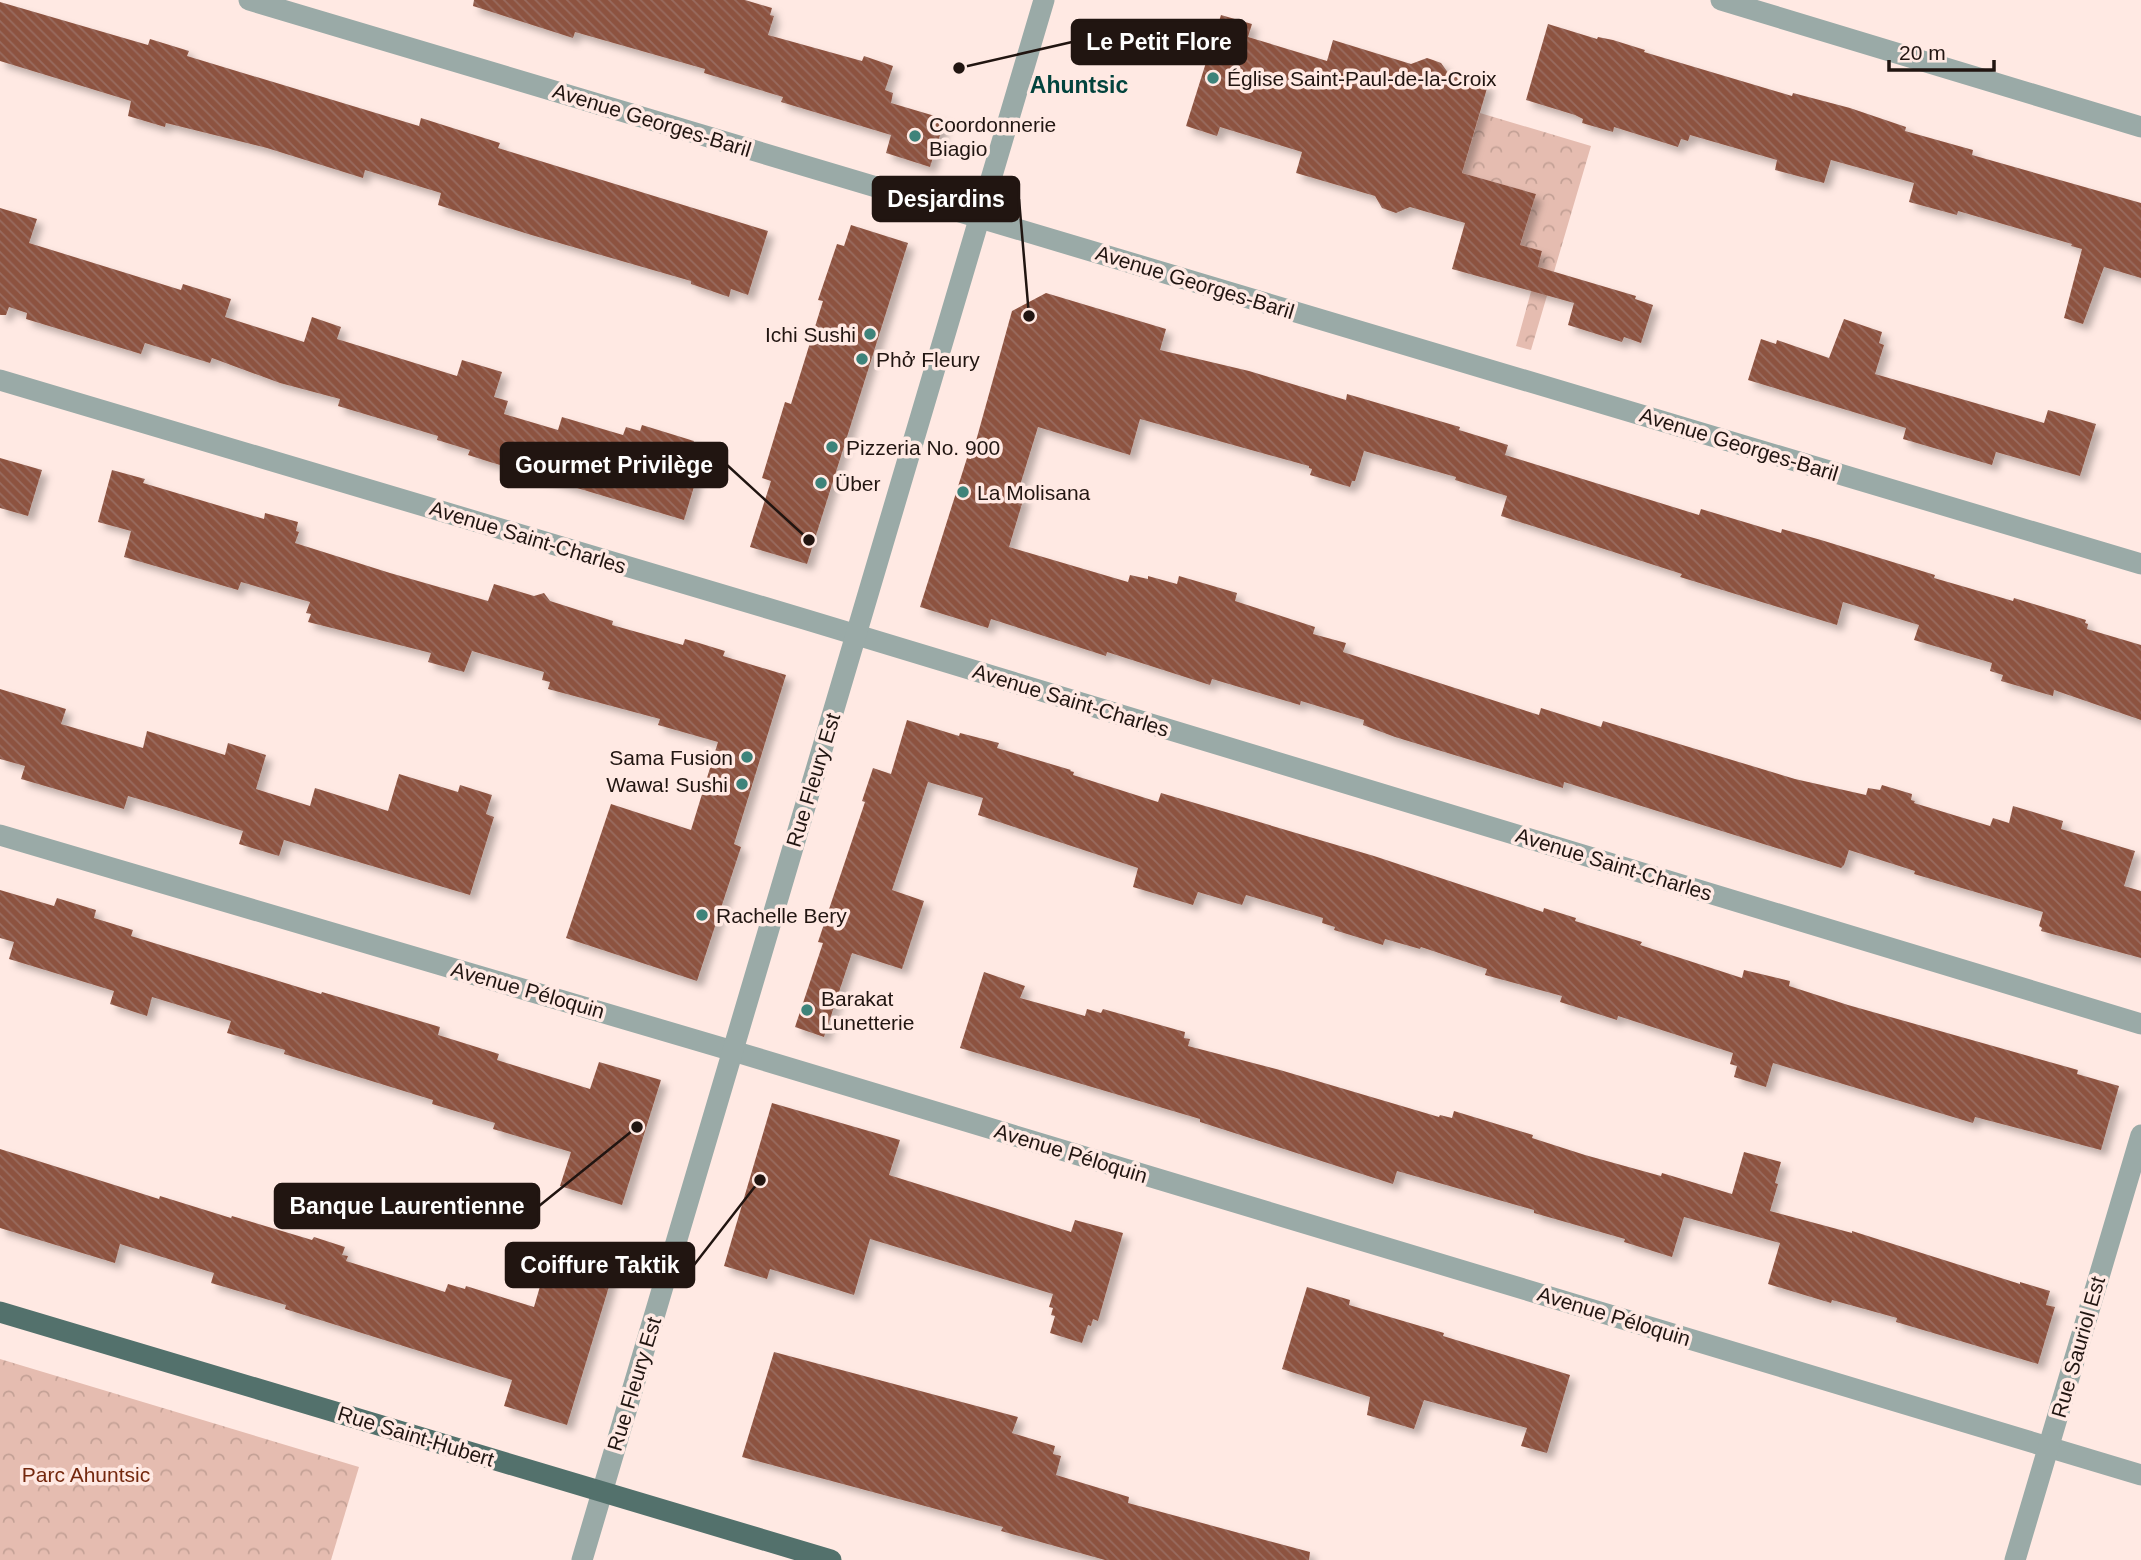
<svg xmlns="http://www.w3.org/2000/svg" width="2141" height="1560" viewBox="0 0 2141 1560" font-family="Helvetica,sans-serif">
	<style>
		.forest { fill: url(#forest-crowns) }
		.building { fill: url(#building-back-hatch); filter: url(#shadow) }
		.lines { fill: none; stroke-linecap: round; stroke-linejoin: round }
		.minor { stroke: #9aaaa7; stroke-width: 21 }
		.major { stroke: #53716c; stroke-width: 21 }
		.poi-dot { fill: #3e837a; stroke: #ffe9e3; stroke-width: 2.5 }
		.labels { text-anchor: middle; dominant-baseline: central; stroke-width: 7; stroke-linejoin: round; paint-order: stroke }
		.poi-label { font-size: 21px; fill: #211511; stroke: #ffe9e3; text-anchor: start }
		.street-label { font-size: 21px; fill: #211511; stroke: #ffe9e3 }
		.park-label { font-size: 21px; fill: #74280e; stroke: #ffe9e3 }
		.neighbourhood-label { font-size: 23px; font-weight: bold; fill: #02433d; stroke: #ffe9e3 }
		.leader { fill: none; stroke: #211511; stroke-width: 2.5 }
		.callout-dot { fill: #211511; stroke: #ffe9e3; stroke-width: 2.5 }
		.callout { fill: #211511; stroke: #211511; stroke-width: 2.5 }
		.callout-label { font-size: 23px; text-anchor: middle; font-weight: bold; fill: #fff }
	</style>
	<defs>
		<pattern id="forest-crowns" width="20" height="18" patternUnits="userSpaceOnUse" patternTransform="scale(1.75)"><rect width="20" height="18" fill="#e5bcb0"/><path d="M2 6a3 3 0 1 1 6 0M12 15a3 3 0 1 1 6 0" fill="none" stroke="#c4a196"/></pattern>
		<pattern id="building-back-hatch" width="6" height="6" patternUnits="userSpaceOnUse" patternTransform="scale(1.75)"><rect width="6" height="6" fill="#8d5341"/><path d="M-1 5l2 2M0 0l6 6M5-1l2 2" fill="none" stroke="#996c5f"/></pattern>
		<filter id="shadow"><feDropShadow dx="6" dy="6" stdDeviation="3.5" flood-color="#0004"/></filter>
	</defs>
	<rect width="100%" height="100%" fill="#ffe9e3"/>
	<!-- forest -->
	<g class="forest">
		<polygon points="1480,113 1591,146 1531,350 1516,346 1542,252 1520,245 1536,194 1462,173"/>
		<polygon points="0,1359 359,1467 331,1560 0,1560"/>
	</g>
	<!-- building -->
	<g class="building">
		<polygon points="474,0 745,0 772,8 770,15 774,16 768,35 862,61 864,56 893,66 885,90 893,93 891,103 945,119 930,167 886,153 891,135 781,102 783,97 704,73 705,69 575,32 573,38 473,6"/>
		<polygon points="0,2 148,45 150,39 189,51 187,56 419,126 421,118 500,143 498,148 768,231 748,295 731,289 729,297 691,284 691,281 528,234 438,205 441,193 365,170 363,178 267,148 166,123 165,127 128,116 131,101 0,61"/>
		<polygon points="1221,15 1252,24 1248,37 1327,61 1333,40 1411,64 1427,58 1433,60 1441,63 1449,74 1488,85 1462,173 1536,194 1520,245 1542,251 1538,267 1636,296 1635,299 1653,305 1641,343 1624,337 1622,342 1568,325 1574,303 1452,269 1465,223 1410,207 1396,213 1382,208 1375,196 1296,173 1302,152 1220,127 1217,136 1186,126"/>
		<polygon points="1548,24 1597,39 1598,37 1613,40 1645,50 1644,52 1792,96 1793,93 1850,108 1906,127 1905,131 1973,150 1972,155 2141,203 2141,278 2104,267 2083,324 2064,318 2082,249 2071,246 2072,244 1958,211 1957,215 1909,202 1914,183 1831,160 1824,183 1775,170 1777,160 1690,135 1688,141 1681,139 1678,147 1614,127 1613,132 1582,123 1583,119 1575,115 1526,100"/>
		<polygon points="0,208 37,219 29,243 181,290 183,284 231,299 225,317 304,342 312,317 341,327 337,339 457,376 462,360 502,372 494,397 508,401 504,414 558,430 562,417 623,435 626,427 640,431 642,425 694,441 692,446 705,450 684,520 490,462 468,455 470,450 437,440 438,436 338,406 340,399 280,383 212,358 210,363 145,343 141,354 26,319 27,313 9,307 6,315 0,315"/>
		<polygon points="851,225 908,243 807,564 750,547 771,481 762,478 785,402 791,404 823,301 818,300 837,244 844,246"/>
		<polygon points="1046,293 1166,329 1160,350 1249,371 1346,400 1347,394 1460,427 1459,430 1508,445 1505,455 1699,515 1701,509 1781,533 1782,529 1821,540 1935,575 1934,578 1972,589 2013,601 2014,598 2086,620 2085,623 2088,624 2087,629 2141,645 2141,720 2054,690 2053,696 2001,681 2003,675 1990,671 1992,663 1914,640 1919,625 1843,602 1837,625 1680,577 1682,574 1501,516 1507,496 1455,480 1456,477 1364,451 1355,481 1352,481 1350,487 1310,475 1312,469 1309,468 1309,466 1140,419 1130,455 1038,427 1017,495 1024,497 1009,547 1128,582 1130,575 1148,579 1148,576 1177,584 1179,576 1237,593 1235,601 1315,627 1313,634 1346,643 1343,652 1539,715 1541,708 1601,727 1603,721 1795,779 1866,795 1868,788 1880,790 1882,785 1912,794 1911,800 1915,801 1914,803 1990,826 1993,818 2009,823 2013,806 2063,821 2061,829 2135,851 2124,886 2141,891 2141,958 2041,931 2042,928 2039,926 2043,912 1914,874 1915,871 1849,850 1844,865 1841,868 1564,782 1563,788 1395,737 1363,725 1364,720 1301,701 1300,705 1212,679 1210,685 1107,652 1106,656 991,619 988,628 920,607 967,458 971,459 1012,311"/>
		<polygon points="1844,319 1882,332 1879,343 1884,345 1875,374 2044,423 2048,410 2096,424 2080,476 1996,452 1992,465 1903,439 1906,428 1748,380 1761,339 1776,344 1777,340 1829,358"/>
		<polygon points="0,458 42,470 28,516 0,508"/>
		<polygon points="112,470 145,479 143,483 264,519 265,513 298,522 296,531 299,532 295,543 390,573 488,601 494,584 534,596 544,593 550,601 613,621 612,625 683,645 685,639 699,643 725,651 723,656 786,675 734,844 741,847 697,981 566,938 611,804 691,830 718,742 658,725 660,719 548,689 550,682 542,680 544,672 472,651 464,672 428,662 431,653 308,622 311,614 306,613 310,602 241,582 238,590 124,557 131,531 98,522"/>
		<polygon points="0,689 66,709 61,724 143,748 147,731 225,755 228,743 266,755 256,789 310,806 315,788 388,811 399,774 458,792 460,785 492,795 486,814 494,817 470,895 284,840 279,856 239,844 243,831 166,807 128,796 124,809 21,779 25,766 0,759"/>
		<polygon points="907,720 959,736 960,733 999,743 997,748 1071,770 1070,771 1074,772 1073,775 1158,802 1161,793 1374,856 1543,912 1544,908 1576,918 1575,921 1642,942 1640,945 1742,978 1744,970 1790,981 1789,986 1848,1005 2078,1070 2077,1074 2119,1086 2101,1150 1975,1117 1973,1123 1773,1063 1766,1087 1734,1077 1737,1066 1730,1064 1733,1053 1618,1016 1617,1020 1560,1002 1562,996 1485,975 1487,969 1421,947 1420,949 1385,939 1383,945 1334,930 1335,927 1322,923 1323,918 1246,895 1242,905 1198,892 1193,905 1133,887 1138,868 978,815 983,798 928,782 892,890 924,901 902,969 852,953 824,1037 795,1027 823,943 818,942 865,802 862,801 873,768 891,774"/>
		<polygon points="0,890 54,906 57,898 96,910 94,918 133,930 131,936 321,994 322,992 440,1027 438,1035 499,1054 497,1060 590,1089 599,1062 661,1080 622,1205 560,1186 571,1152 493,1129 495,1123 432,1104 433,1100 284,1054 285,1050 227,1033 231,1021 152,997 147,1016 110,1004 114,991 9,959 14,942 0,938"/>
		<polygon points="984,972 1025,986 1020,998 1085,1016 1087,1009 1101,1013 1103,1009 1185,1032 1184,1038 1190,1039 1188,1046 1280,1070 1439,1117 1440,1115 1452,1118 1454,1111 1533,1135 1532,1138 1585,1155 1661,1176 1662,1173 1732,1194 1744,1152 1781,1162 1775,1183 1778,1184 1770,1211 1852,1233 1852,1231 2020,1284 2020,1282 2050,1291 2046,1305 2055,1307 2038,1364 1896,1322 1897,1318 1832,1300 1831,1303 1768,1284 1780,1243 1684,1217 1672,1257 1624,1242 1625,1239 1534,1213 1534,1210 1397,1171 1393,1184 1200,1122 1200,1119 960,1048"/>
		<polygon points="772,1103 900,1140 889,1175 1071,1232 1075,1220 1123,1233 1098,1321 1093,1319 1091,1326 1088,1325 1082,1343 1050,1333 1055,1316 1051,1315 1053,1308 1049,1307 1053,1294 870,1239 854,1295 770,1269 767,1279 724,1266"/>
		<polygon points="0,1149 159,1199 160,1196 231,1218 232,1216 312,1240 314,1237 345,1247 342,1255 348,1256 346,1261 445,1292 448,1284 465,1289 466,1286 534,1307 550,1252 614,1270 567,1425 504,1406 512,1380 285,1309 286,1305 211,1283 214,1273 120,1244 115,1263 0,1228"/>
		<polygon points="1307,1287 1350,1300 1349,1305 1444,1333 1443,1336 1570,1375 1547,1453 1521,1446 1527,1428 1424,1400 1414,1429 1367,1415 1370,1397 1282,1369"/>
		<polygon points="774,1352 1018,1417 1012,1433 1055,1446 1053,1454 1061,1456 1056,1475 1129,1497 1128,1503 1310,1552 1309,1560 1105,1560 1001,1531 1003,1527 742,1457"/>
	</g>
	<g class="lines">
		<!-- minor -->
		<g class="minor">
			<polyline points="249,0 2141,564"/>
			<polyline points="1721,0 2141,127"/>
			<polyline points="0,380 804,619 2141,1024"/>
			<polyline points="0,835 733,1051 2141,1475"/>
			<polyline points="582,1560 1044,0"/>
			<polyline points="2015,1560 2141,1135"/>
		</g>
		<!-- major -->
		<polyline class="major" points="0,1312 831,1560"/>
	</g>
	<!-- markers -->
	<g class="poi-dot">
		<circle cx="1213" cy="78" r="7"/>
		<circle cx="915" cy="136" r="7"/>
		<circle cx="870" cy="334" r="7"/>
		<circle cx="862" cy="359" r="7"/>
		<circle cx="832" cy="447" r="7"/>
		<circle cx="821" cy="483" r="7"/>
		<circle cx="963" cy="492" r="7"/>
		<circle cx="747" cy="757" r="7"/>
		<circle cx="742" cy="784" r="7"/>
		<circle cx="702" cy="915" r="7"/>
		<circle cx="807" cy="1010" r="7"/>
	</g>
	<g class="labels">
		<!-- poi labels -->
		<g class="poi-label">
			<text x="1227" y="78">Église Saint-Paul-de-la-Croix</text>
			<text x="929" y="124">Coordonnerie<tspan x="929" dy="24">Biagio</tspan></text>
			<text x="856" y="334" text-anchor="end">Ichi Sushi</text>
			<text x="876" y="359">Phở Fleury</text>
			<text x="846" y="447">Pizzeria No. 900</text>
			<text x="835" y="483">Über</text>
			<text x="977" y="492">La Molisana</text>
			<text x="733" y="757" text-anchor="end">Sama Fusion</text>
			<text x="728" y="784" text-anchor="end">Wawa! Sushi</text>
			<text x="716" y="915">Rachelle Bery</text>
			<text x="821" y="998">Barakat<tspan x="821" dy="24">Lunetterie</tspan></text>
		</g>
		<!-- street labels -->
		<g class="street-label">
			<text transform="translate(652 120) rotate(17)">Avenue Georges-Baril</text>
			<text transform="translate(1195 282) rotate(17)">Avenue Georges-Baril</text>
			<text transform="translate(1739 444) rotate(17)">Avenue Georges-Baril</text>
			<text transform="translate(528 537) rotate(17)">Avenue Saint-Charles</text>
			<text transform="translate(1071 700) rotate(17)">Avenue Saint-Charles</text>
			<text transform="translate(813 780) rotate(-73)">Rue Fleury Est</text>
			<text transform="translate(1614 864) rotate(17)">Avenue Saint-Charles</text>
			<text transform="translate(528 990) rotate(16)">Avenue Péloquin</text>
			<text transform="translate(1071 1153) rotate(17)">Avenue Péloquin</text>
			<text transform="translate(1614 1316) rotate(17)">Avenue Péloquin</text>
			<text transform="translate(2078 1347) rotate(-74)">Rue Sauriol Est</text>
			<text transform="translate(634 1384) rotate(-73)">Rue Fleury Est</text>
			<text transform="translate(416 1436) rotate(17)">Rue Saint-Hubert</text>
		</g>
		<!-- park labels -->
		<g class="park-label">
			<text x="86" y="1474">Parc Ahuntsic</text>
		</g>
		<!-- neighbourhood labels -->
		<g class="neighbourhood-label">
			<text x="1079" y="85">Ahuntsic</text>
		</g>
	</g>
	<!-- callouts -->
	<path class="leader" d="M959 68L1072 42M1029 316L1019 199M809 540L727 465M637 1127L539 1206M760 1180L694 1265"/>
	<g class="callout-dot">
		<circle cx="959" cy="68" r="7"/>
		<circle cx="1029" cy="316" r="7"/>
		<circle cx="809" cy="540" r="7"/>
		<circle cx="637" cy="1127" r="7"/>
		<circle cx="760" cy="1180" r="7"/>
	</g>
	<g class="callout">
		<rect x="1072" y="20" width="174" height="44" rx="7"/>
		<rect x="873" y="177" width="146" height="44" rx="7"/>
		<rect x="501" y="443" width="226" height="44" rx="7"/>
		<rect x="275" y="1184" width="264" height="44" rx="7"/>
		<rect x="506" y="1243" width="188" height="44" rx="7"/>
	</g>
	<g class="callout-label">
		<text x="1159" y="50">Le Petit Flore</text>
		<text x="946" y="207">Desjardins</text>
		<text x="614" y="473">Gourmet Privilège</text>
		<text x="407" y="1214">Banque Laurentienne</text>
		<text x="600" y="1273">Coiffure Taktik</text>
	</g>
	<!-- scale -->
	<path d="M1889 60v10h105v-10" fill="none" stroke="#211511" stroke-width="3.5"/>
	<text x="1899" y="60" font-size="21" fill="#211511" stroke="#ffe9e3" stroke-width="5" paint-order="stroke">20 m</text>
</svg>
